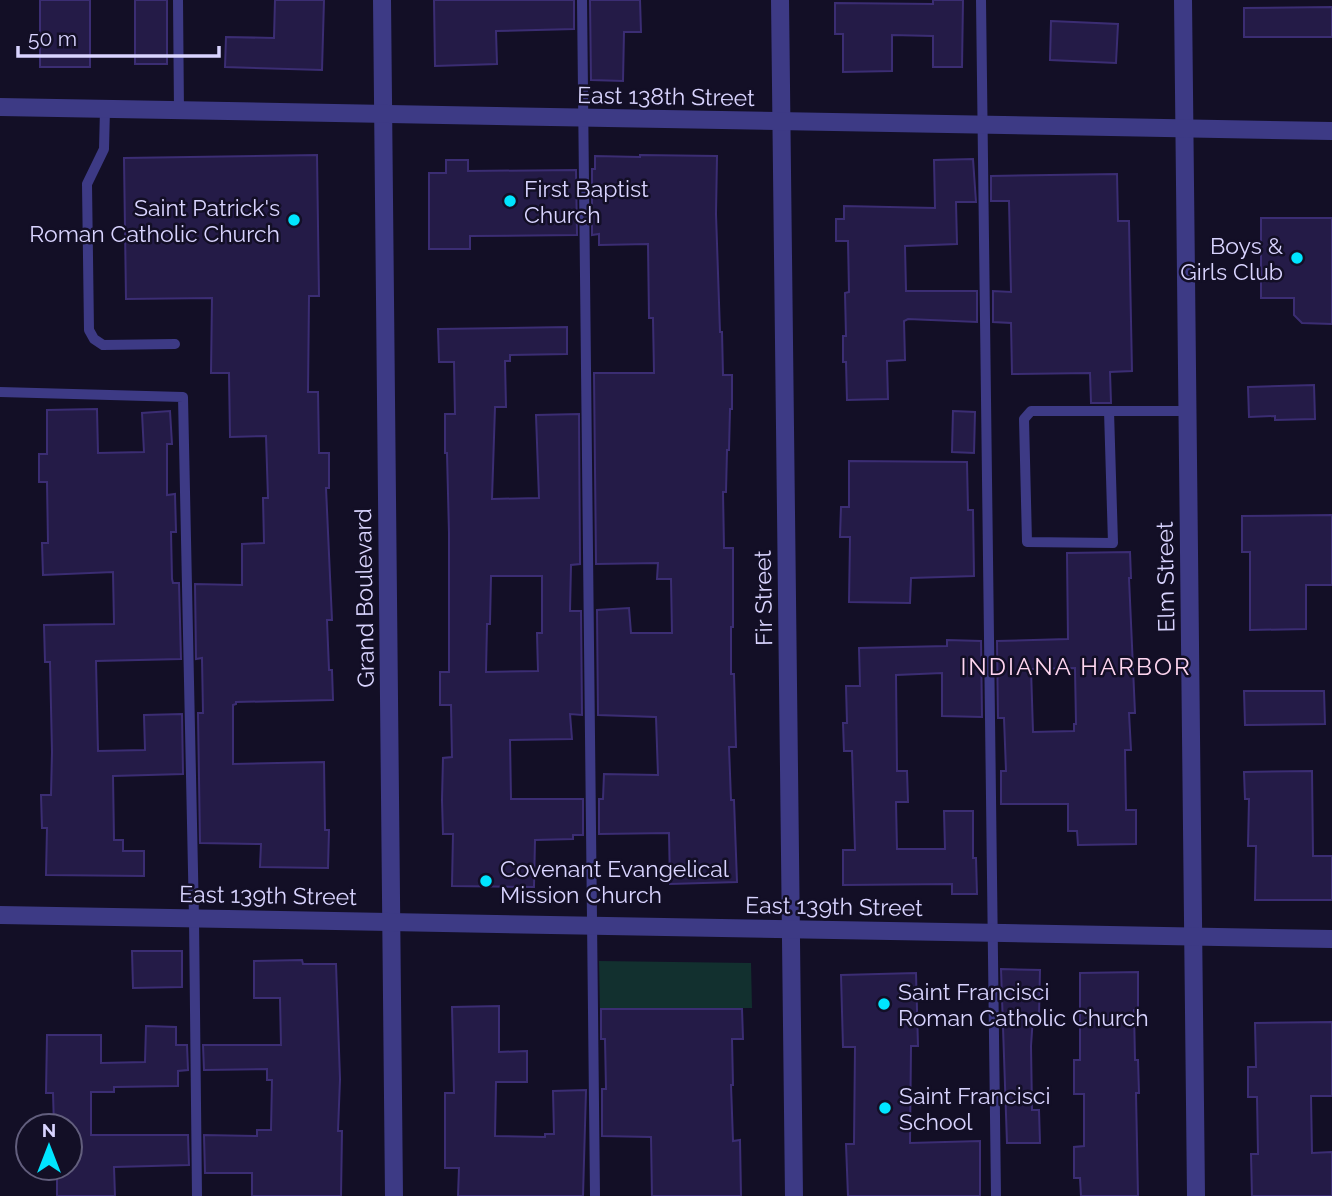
<svg xmlns="http://www.w3.org/2000/svg" width="1332" height="1196" viewBox="0 0 1332 1196" font-family="Raleway,sans-serif">
	<style>
		.green { fill: #12302f }
		.building { fill: #241b47; stroke: #3b2d73; stroke-width: 2; fill-rule: evenodd }
		.lines { fill: none; stroke-linecap: round; stroke-linejoin: round }
		.service { stroke: #3d3a85; stroke-width: 10 }
		.minor { stroke: #3d3a85; stroke-width: 18 }
		.poi-dot { fill: #00e5ff; stroke: #130f26; stroke-width: 2.5 }
		.labels { text-anchor: middle; dominant-baseline: central; stroke-width: 5; stroke-linejoin: round; paint-order: stroke }
		.street-label { font-size: 23px; fill: #d9d4ff; stroke: #130f26 }
		.poi-label { font-size: 23px; fill: #d9d4ff; stroke: #130f26; text-anchor: start }
		.neighbourhood-label { font-size: 24px; letter-spacing: 2px; fill: #ffd6f0; stroke: #130f26 }
	</style>
	<rect width="100%" height="100%" fill="#130f26"/>
	<!-- green -->
	<polygon class="green" points="599,961 751,963 752,1008 600,1009"/>
	<!-- building -->
	<g class="building">
		<rect x="40" y="0" width="50" height="67"/>
		<rect x="135" y="0" width="32" height="64"/>
		<polygon points="275,0 324,0 322,70 225,67 226,37 274,38"/>
		<polygon points="434,0 574,0 574,29 496,31 497,64 435,66"/>
		<polygon points="590,0 640,0 641,32 624,32 623,81 591,80"/>
		<polygon points="933,0 963,0 962,67 933,67 933,36 892,35 892,71 843,72 843,34 835,34 835,3 933,4"/>
		<polygon points="1332,7 1332,37 1244,37 1244,8"/>
		<polygon points="1051,21 1118,24 1116,63 1050,60"/>
		<polygon points="317,155 319,296 309,296 308,392 318,392 319,453 329,453 329,488 326,488 332,620 327,620 329,670 332,670 333,700 236,702 236,704 233,705 233,764 324,762 325,830 329,830 328,868 260,867 261,844 200,843 198,713 203,713 202,658 196,659 195,584 242,585 242,544 264,543 263,498 268,498 266,436 230,437 229,373 211,373 212,298 126,299 124,158"/>
		<polygon points="640,155 717,156 716,214 720,332 722,332 723,375 732,375 732,409 730,409 729,450 727,450 726,492 723,492 724,548 733,548 733,627 731,627 731,674 734,674 736,747 729,747 731,800 734,800 737,882 670,884 669,833 599,834 599,799 603,799 604,774 658,775 656,717 598,715 597,610 629,608 631,633 672,633 671,579 657,579 658,563 596,564 594,373 654,373 653,318 649,318 648,244 599,245 599,234 592,235 592,169 595,169 595,156 640,157"/>
		<polygon points="973,159 976,202 956,202 957,244 905,246 906,291 977,291 977,322 908,319 904,321 905,360 887,361 888,399 847,400 846,362 843,362 843,336 846,336 845,293 849,292 848,241 836,241 836,219 844,219 844,206 935,208 934,160"/>
		<polygon points="446,160 468,160 468,171 576,170 577,235 470,236 470,249 429,249 429,173 446,173"/>
		<polygon points="1117,174 1118,221 1129,221 1132,371 1110,372 1111,403 1091,403 1090,373 1012,374 1011,323 993,322 993,291 1011,292 1009,201 991,201 991,176"/>
		<polygon points="1261,218 1332,218 1332,324 1302,323 1294,315 1294,298 1261,298"/>
		<path d="M 567,327 L 567,354 L 510,355 L 510,361 L 505,361 L 506,407 L 495,407 L 492,499 L 539,498 L 536,415 L 579,414 L 580,564 L 571,565 L 570,611 L 581,611 L 582,715 L 570,714 L 572,739 L 510,740 L 511,799 L 583,799 L 583,835 L 573,835 L 573,839 L 535,840 L 534,887 L 452,886 L 453,834 L 443,834 L 442,800 L 443,758 L 452,757 L 451,705 L 440,705 L 440,672 L 449,672 L 449,533 L 447,453 L 445,453 L 445,414 L 455,414 L 454,362 L 439,362 L 438,329 ZM 491,576 L 542,576 L 542,633 L 537,633 L 538,671 L 486,672 L 487,624 L 490,624 Z"/>
		<polygon points="1314,385 1315,419 1275,420 1275,416 1249,417 1248,387"/>
		<polygon points="97,409 98,453 144,452 142,413 170,411 172,444 167,444 167,495 175,494 176,532 171,532 172,579 173,583 179,583 181,659 96,661 98,751 145,750 144,715 182,714 183,774 113,776 114,840 123,840 123,851 144,851 144,876 46,875 47,828 42,828 41,795 51,795 52,752 50,662 45,662 44,625 114,624 113,572 43,575 42,543 48,543 47,482 39,482 39,454 47,454 47,410"/>
		<polygon points="953,411 975,412 974,453 952,452"/>
		<polygon points="849,461 967,462 968,510 973,510 974,576 911,578 910,603 849,602 850,537 840,537 841,507 849,507"/>
		<polygon points="1332,515 1332,585 1306,585 1306,629 1250,630 1250,552 1242,552 1242,516"/>
		<path d="M 1130,552 L 1131,578 L 1129,578 L 1135,713 L 1129,713 L 1131,750 L 1125,750 L 1126,810 L 1136,810 L 1136,844 L 1078,845 L 1077,831 L 1068,831 L 1068,804 L 1001,804 L 1001,771 L 1006,771 L 1004,718 L 998,718 L 997,641 L 1068,639 L 1067,553 ZM 1075,668 L 1076,724 L 1074,724 L 1074,731 L 1033,732 L 1031,669 Z"/>
		<polygon points="947,640 981,641 982,717 942,716 942,673 896,675 897,771 907,771 908,802 896,802 897,849 945,849 944,811 973,811 973,858 976,858 977,894 952,894 952,884 843,885 843,850 855,850 852,751 844,751 843,723 847,723 846,686 860,686 859,648 947,646"/>
		<polygon points="1244,691 1324,691 1325,724 1245,725"/>
		<polygon points="1312,771 1313,856 1332,856 1332,900 1255,900 1256,846 1248,846 1249,799 1245,799 1244,772"/>
		<polygon points="132,951 182,951 182,987 133,988"/>
		<polygon points="302,960 303,964 336,964 340,1079 338,1131 342,1131 341,1196 252,1196 252,1173 205,1173 204,1135 257,1136 257,1130 271,1130 272,1080 267,1080 267,1069 204,1070 203,1045 281,1045 280,998 254,998 254,961"/>
		<polygon points="1001,969 1040,970 1039,1016 1033,1016 1031,1046 1032,1110 1039,1110 1040,1143 1007,1143"/>
		<polygon points="1138,972 1138,1009 1134,1010 1135,1060 1138,1060 1139,1093 1136,1093 1138,1196 1081,1196 1080,1178 1074,1178 1074,1147 1084,1146 1084,1094 1074,1094 1074,1060 1080,1060 1080,973"/>
		<polygon points="916,973 918,1046 911,1046 910,1143 980,1141 980,1196 848,1196 846,1144 854,1144 855,1047 843,1047 841,975"/>
		<polygon points="499,1006 499,1052 527,1051 527,1082 496,1082 495,1136 545,1137 545,1134 554,1134 553,1091 586,1090 583,1196 458,1196 459,1168 445,1168 445,1093 454,1093 452,1007"/>
		<polygon points="601,1009 742,1009 743,1039 732,1039 733,1085 731,1085 733,1141 740,1140 741,1196 652,1196 651,1137 602,1136 602,1089 606,1089 605,1039 601,1039"/>
		<polygon points="1332,1022 1332,1096 1311,1096 1312,1153 1332,1152 1332,1196 1252,1196 1251,1154 1258,1154 1257,1097 1248,1097 1248,1067 1256,1067 1255,1023"/>
		<polygon points="146,1026 176,1027 176,1045 187,1045 188,1070 178,1071 178,1086 114,1087 114,1092 91,1092 91,1135 188,1135 189,1165 114,1167 115,1196 57,1196 57,1168 70,1168 70,1126 54,1126 53,1093 46,1093 47,1035 101,1035 101,1063 145,1062"/>
	</g>
	<g class="lines">
		<!-- service -->
		<g class="service">
			<polyline points="178,0 179,111"/>
			<polyline points="582,0 595,1196"/>
			<polyline points="981,0 996,1196"/>
			<polyline points="105,109 104,149 87,184 89,330 94,339 103,345 175,344"/>
			<polyline points="0,392 183,397 194,918 197,1196"/>
			<polyline points="1109,411 1113,543 1027,542 1024,419 1031,411 1187,411"/>
		</g>
		<!-- minor -->
		<g class="minor">
			<polyline points="382,0 394,1196"/>
			<polyline points="780,0 794,1196"/>
			<polyline points="1183,0 1196,1196"/>
			<polyline points="0,107 1332,131"/>
			<polyline points="0,915 1332,939"/>
		</g>
	</g>
	<!-- markers -->
	<g class="poi-dot">
		<circle cx="510" cy="201" r="7"/>
		<circle cx="294" cy="220" r="7"/>
		<circle cx="1297" cy="258" r="7"/>
		<circle cx="486" cy="881" r="7"/>
		<circle cx="884" cy="1004" r="7"/>
		<circle cx="885" cy="1108" r="7"/>
	</g>
	<g class="labels">
		<!-- street labels -->
		<g class="street-label">
			<text transform="translate(666 96) rotate(1)">East 138th Street</text>
			<text transform="translate(1165 577) rotate(-91)">Elm Street</text>
			<text transform="translate(364 598) rotate(-91)">Grand Boulevard</text>
			<text transform="translate(763 598) rotate(-91)">Fir Street</text>
			<text transform="translate(268 895) rotate(1)">East 139th Street</text>
			<text transform="translate(834 906) rotate(1)">East 139th Street</text>
		</g>
		<!-- poi labels -->
		<g class="poi-label">
			<text x="524" y="188">First Baptist<tspan x="524" dy="26">Church</tspan></text>
			<text x="280" y="207" text-anchor="end">Saint Patrick's<tspan x="280" dy="26">Roman Catholic Church</tspan></text>
			<text x="1283" y="245" text-anchor="end">Boys &amp;<tspan x="1283" dy="26">Girls Club</tspan></text>
			<text x="500" y="868">Covenant Evangelical<tspan x="500" dy="26">Mission Church</tspan></text>
			<text x="898" y="991">Saint Francisci<tspan x="898" dy="26">Roman Catholic Church</tspan></text>
			<text x="899" y="1095">Saint Francisci<tspan x="899" dy="26">School</tspan></text>
		</g>
		<!-- neighbourhood labels -->
		<g class="neighbourhood-label">
			<text x="1076" y="666">INDIANA HARBOR</text>
		</g>
	</g>
	<!-- north arrow -->
	<g transform="translate(49 1147)"><circle r="33" fill="#130f26" stroke="#625e7d" stroke-width="2"/>
	<path d="M0-5L12 26L0 18L-12 26Z" fill="#00e5ff"/>
	<text y="-10" font-size="19" font-weight="bold" text-anchor="middle" fill="#d9d4ff">N</text>
	</g>
	<!-- scale -->
	<path d="M18 46v10h201v-10" fill="none" stroke="#d9d4ff" stroke-width="3.5"/>
	<text x="28" y="46" font-size="21" fill="#d9d4ff" stroke="#130f26" stroke-width="5" paint-order="stroke">50 m</text>
</svg>
